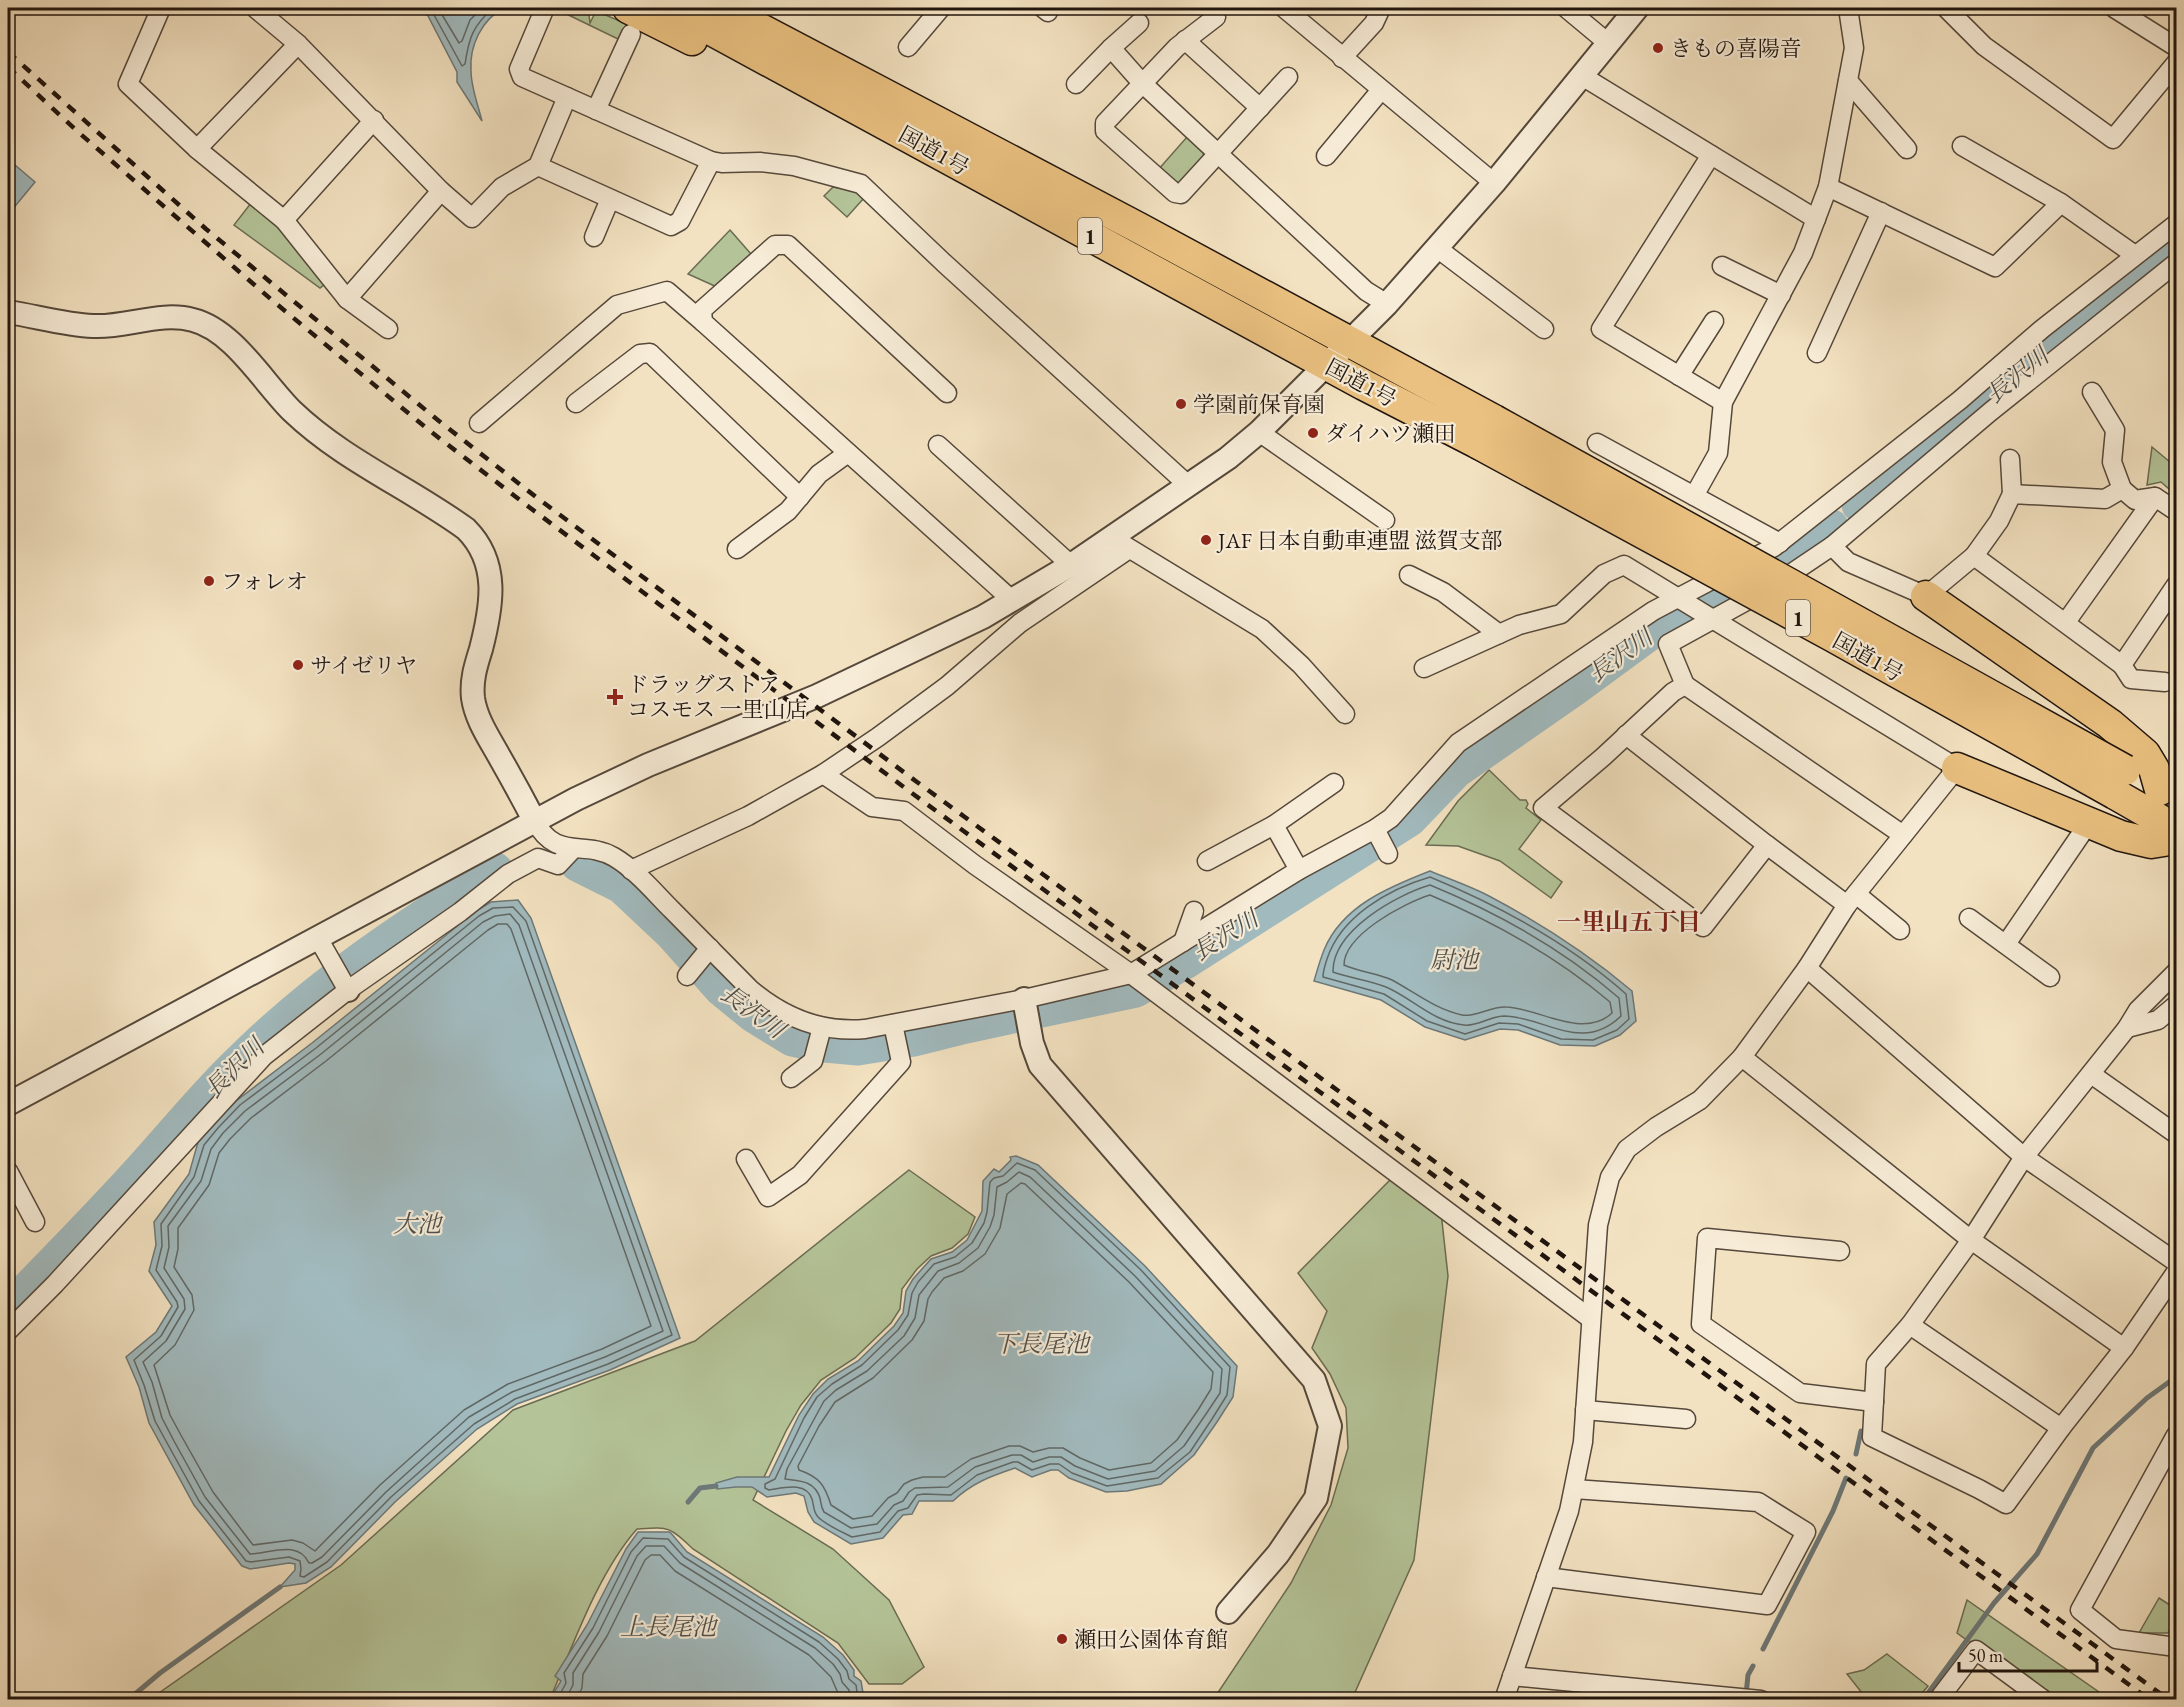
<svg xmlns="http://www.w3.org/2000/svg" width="2184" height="1707" viewBox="0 0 2184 1707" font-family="'EB Garamond','Noto Serif JP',serif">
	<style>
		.green { fill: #b4c498; stroke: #6a6c53; stroke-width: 1.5 }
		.water { fill: #a1babe; stroke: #6d7878; stroke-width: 1.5 }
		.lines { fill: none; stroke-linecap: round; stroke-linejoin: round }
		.shore { stroke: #606866; stroke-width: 1.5 }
		.stream { stroke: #6d7878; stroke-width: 5 }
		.river { stroke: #a1babe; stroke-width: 33 }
		.minor-casing { stroke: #55483b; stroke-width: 21 }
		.tertiary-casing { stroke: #55483b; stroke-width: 26 }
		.trunk-casing { stroke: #20150e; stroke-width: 33 }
		.minor { stroke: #f7ecd7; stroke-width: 18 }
		.tertiary { stroke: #f7ecd7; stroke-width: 22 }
		.trunk { stroke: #eac180; stroke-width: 30 }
		.rail { stroke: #20150e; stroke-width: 4.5; stroke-dasharray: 10 10; stroke-linecap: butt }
		.trunk-bridge-casing { stroke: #20150e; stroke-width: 33; stroke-linecap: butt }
		.trunk-bridge { stroke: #eac180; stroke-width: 30 }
		.poi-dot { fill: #8f2418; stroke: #f7ecd7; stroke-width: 2 }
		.labels { text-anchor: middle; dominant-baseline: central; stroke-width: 4.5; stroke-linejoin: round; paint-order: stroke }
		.shield { fill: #f7ecd7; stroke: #60564a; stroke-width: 1.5 }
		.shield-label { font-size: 21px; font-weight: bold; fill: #20150e }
		.poi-label { font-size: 22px; fill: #20150e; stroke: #f7ecd7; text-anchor: start }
		.street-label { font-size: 22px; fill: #20150e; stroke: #f7ecd7 }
		.water-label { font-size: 24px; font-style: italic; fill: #4d4f4c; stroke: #f7ecd7 }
		.neighbourhood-label { font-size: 24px; font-weight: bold; fill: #7a1f14; stroke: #f7ecd7 }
	</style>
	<rect width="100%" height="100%" fill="#f3e2c1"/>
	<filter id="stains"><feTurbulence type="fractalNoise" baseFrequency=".00333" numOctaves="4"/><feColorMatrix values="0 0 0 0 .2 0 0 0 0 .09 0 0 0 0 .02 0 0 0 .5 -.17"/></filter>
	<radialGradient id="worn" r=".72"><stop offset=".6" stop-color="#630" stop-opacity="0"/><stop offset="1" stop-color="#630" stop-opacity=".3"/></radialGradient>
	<!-- green -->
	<g class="green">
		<polygon points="554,8 590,8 592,9 589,15 590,23 596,11 627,24 618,39"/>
		<polygon points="1187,137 1203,151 1204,160 1183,184 1175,185 1158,170"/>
		<polygon points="833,187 856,191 864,198 847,217 824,196"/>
		<polygon points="251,203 280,225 328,282 320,288 234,225"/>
		<polygon points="730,230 751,254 717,287 688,274"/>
		<polygon points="2152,447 2176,467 2176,495 2161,482 2147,485"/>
		<polygon points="1489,770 1520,800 1526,800 1528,804 1526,808 1541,820 1519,849 1562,882 1551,898 1500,861 1458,846 1426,845 1458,801"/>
		<path d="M 909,1170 L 975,1217 L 968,1234 L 952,1248 L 931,1256 L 917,1269 L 902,1289 L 900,1309 L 891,1323 L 855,1358 L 821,1380 L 801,1405 L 786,1431 L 753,1500 L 833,1549 L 889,1600 L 924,1667 L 902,1684 L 869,1684 L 838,1643 L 693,1549 C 669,1526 669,1527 637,1529 C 598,1573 573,1645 550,1699 L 149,1700 L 341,1565 L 513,1410 L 695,1341 Z"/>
		<polygon points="1391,1179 1441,1212 1448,1276 1414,1560 1352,1699 1213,1700 1291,1583 1331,1505 1348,1448 1346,1408 1330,1374 1312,1348 1327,1311 1298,1273"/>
		<polygon points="2159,1598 2176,1609 2176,1616 2168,1633 2139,1633"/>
		<polygon points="1967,1600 2109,1699 2048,1699 1957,1633"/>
		<polygon points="1887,1654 1928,1686 1917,1699 1865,1699 1866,1698 1847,1674 1864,1670"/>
	</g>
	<!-- water -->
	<g class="water">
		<path d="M 416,8 L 504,8 C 482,19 469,46 471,71 C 471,87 478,105 482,121 L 457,82 L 457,72 L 428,16 Z"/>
		<polygon points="8,159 35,182 12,210 8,206"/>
		<path d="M 1430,871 C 1449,879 1470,886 1489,896 C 1540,923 1588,954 1632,991 L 1636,1021 L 1620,1035 L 1595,1046 L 1560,1045 L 1518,1030 L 1500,1029 L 1465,1040 L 1425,1027 L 1381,1000 L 1314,981 C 1317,971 1320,960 1324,950 C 1342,906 1389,887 1430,871 Z"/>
		<polygon points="518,900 531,918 680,1338 610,1370 517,1404 477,1429 395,1502 331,1567 306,1583 280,1587 295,1570 295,1564 289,1563 250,1569 242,1566 194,1505 149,1423 139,1387 126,1357 156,1332 172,1306 149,1271 156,1245 154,1222 189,1174 198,1142 213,1124 236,1101 312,1043 476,911 491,902"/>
		<path d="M 1016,1156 L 1038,1165 L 1145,1266 L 1237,1366 L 1233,1397 L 1217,1422 L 1194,1455 L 1161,1484 L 1127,1491 L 1106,1492 L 1069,1478 L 1058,1470 L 1051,1470 L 1032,1477 L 1015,1468 C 991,1476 972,1483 953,1501 L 919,1501 L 912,1514 L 903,1515 L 883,1538 L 851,1544 L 814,1522 L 808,1512 L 804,1496 L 796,1493 L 767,1497 L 752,1487 L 736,1487 L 717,1489 L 716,1483 L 737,1477 L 769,1477 L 799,1415 L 813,1394 L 828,1379 L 858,1361 L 894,1326 L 903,1313 L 906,1291 L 913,1279 L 931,1259 L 952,1252 L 967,1240 L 982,1211 L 983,1181 L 994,1169 L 999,1172 L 1011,1160 L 1010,1157 Z"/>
		<polygon points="638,1532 670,1532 687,1552 823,1637 843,1655 854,1670 854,1676 861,1681 864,1699 550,1699 561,1681 555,1676 587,1625 626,1549"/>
	</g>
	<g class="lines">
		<!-- shore -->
		<g class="shore">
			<path d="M 427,8 L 433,13 L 462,66 L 465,64 C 469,37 473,26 493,8"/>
			<polyline points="438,8 459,43 462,41 470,20 482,8"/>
			<path d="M 1430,877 C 1500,906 1569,943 1626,994 L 1629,1019 L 1617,1030 L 1593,1040 L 1561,1039 L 1518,1024 L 1499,1023 L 1465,1034 L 1427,1021 L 1384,994 L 1323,977 C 1323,971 1325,965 1327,959 C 1341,916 1389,889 1430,877 Z"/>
			<path d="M 1430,885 C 1498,913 1563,949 1619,998 L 1621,1016 C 1582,1054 1546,1017 1504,1016 C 1490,1016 1477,1027 1464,1025 C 1433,1022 1412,998 1386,987 C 1369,980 1349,978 1333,972 C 1332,931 1396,895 1430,885 Z"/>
			<path d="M 1430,895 C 1494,922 1557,957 1610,1002 L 1612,1013 C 1583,1040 1539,1008 1506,1007 C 1492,1006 1473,1018 1462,1015 C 1435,1009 1416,993 1392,980 C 1378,973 1359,972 1344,965 C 1344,935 1404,903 1430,895 Z"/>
			<polygon points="513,907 526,921 672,1335 608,1364 515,1399 474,1424 391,1497 327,1562 304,1577 300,1576 301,1569 300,1561 289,1557 251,1562 246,1561 199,1501 155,1421 144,1385 134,1360 161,1336 178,1307 177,1302 156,1270 162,1246 161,1224 194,1177 204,1145 218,1128 240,1105 316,1048 479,916 493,908"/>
			<path d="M 510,914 L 519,925 L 663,1331 L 605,1357 L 512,1392 L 469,1417 L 386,1492 L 322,1557 L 312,1563 L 309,1563 C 298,1539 269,1554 250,1554 L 205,1497 L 174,1441 L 162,1418 L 152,1382 L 143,1362 L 166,1341 L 185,1309 L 184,1299 L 164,1268 L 169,1247 L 168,1226 L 201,1181 L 211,1149 L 223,1133 L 245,1111 L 321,1054 L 483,922 L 495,916 Z"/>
			<polygon points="498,924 507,924 511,929 651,1326 602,1349 508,1384 464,1410 380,1485 315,1551 303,1543 292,1540 253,1545 213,1492 182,1437 170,1415 154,1365 175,1345 194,1310 192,1295 174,1267 178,1249 178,1228 209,1185 219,1153 230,1139 251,1118 326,1061 488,930"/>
			<path d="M 1017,1163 L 1035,1170 L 1141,1270 L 1230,1367 L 1227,1395 L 1212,1419 L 1190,1452 L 1158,1478 L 1107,1486 L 1072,1473 L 1059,1464 L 1050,1464 L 1032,1470 L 1018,1462 L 1013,1462 L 977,1475 L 951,1495 L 924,1494 L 917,1495 L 908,1508 L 898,1511 L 880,1532 L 852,1537 C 842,1532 826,1525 818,1517 C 813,1512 814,1505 812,1499 C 806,1481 783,1488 769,1490 L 765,1488 L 765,1484 L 775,1479 L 804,1418 L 817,1397 L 832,1384 L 862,1365 L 898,1330 L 908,1315 L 912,1293 L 918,1282 L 934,1264 L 955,1257 L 972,1243 L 984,1223 L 987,1212 L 990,1182 L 994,1178 L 1003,1176 Z"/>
			<path d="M 1019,1172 L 1030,1177 L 1135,1276 L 1222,1369 L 1220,1393 L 1206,1414 L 1184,1446 L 1155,1471 L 1108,1479 L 1075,1466 L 1061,1457 L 1049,1457 L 1033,1462 L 1021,1455 L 1012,1455 L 975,1467 L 948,1487 L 915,1488 L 909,1492 L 903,1501 L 894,1505 L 877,1524 L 851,1528 L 824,1512 C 821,1507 821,1503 820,1498 C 814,1480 799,1481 785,1479 L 787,1469 L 824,1401 L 836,1390 L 867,1371 L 904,1336 L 915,1318 L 919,1295 L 938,1271 L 959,1263 L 978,1248 L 990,1227 L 994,1215 L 997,1187 L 1007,1182 Z"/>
			<path d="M 1021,1183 L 1025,1184 L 1129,1282 L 1213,1372 L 1211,1389 L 1198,1410 L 1177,1440 L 1151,1463 L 1109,1470 L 1080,1458 L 1063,1448 L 1049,1448 L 1033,1452 L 1020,1446 L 1009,1446 L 971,1459 L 945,1477 L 923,1477 L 912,1480 L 904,1484 L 897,1493 L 888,1498 L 872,1516 L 853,1519 L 831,1505 C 825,1486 820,1477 799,1470 L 798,1466 L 819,1426 L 835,1402 L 873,1378 L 912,1340 L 924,1321 L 928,1299 L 932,1292 L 944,1278 L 963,1271 L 985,1254 L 1000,1228 L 1007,1194 Z"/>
			<polyline points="557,1700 566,1683 564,1673 593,1628 631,1552 643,1538 668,1539 684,1557 819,1642 838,1659 847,1671 849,1679 856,1685 858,1700"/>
			<polyline points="565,1700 573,1685 573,1673 599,1632 637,1556 646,1546 664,1546 680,1563 815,1648 833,1664 840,1674 842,1682 849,1690 850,1700"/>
			<polyline points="576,1700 582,1688 583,1674 607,1636 645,1560 651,1555 660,1555 675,1571 809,1655 831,1677 841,1700"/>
		</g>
		<!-- stream -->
		<g class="stream">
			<polyline points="1856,1454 1861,1431"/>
			<polyline points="688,1502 700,1488 716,1486"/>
			<polyline points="1763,1649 1833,1511 1846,1478"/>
			<polyline points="1746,1695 1748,1675 1753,1666"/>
			<polyline points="128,1700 160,1673 280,1587"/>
			<polyline points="1923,1700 1994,1603 2037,1554 2093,1448 2147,1398 2176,1377"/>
		</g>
		<!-- river -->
		<g class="river">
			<polyline points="1858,505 2176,246"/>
			<polyline points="577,865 621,887 671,934 721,990 753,1016 792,1040 814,1045 858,1049 914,1040 966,1027 1136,991 1185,963 1410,820 1456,772 1574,690 1687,607 1779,563 1802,550 1832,526"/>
			<path d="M 8,1308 C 53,1261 99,1215 143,1166 C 175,1131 206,1092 241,1059 C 317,984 405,925 496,869"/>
		</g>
		<!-- minor casing -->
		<g class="minor-casing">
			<g id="minor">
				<polyline points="161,8 128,84 197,149 284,220 347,299 388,329"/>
				<polyline points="255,8 298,44 441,191 472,218 502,187 538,166"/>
				<polyline points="1043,8 1048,12"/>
				<polyline points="1284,8 1494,183"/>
				<polyline points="1566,8 1608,43"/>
				<polyline points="1946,8 1984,46 2113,139 2176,63"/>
				<polyline points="2114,8 2176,47"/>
				<polyline points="544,10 519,69 522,77 711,161 722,163 760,162 794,166 861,184 944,263 1188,485"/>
				<polyline points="1216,17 1177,47 1105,123 1105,131 1175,193 1181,194 1288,77"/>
				<polyline points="1185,40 1260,108"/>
				<polyline points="908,47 941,8"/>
				<polyline points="1111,48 1142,83 1366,291 1387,304"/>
				<polyline points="1342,58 1374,23 1381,8"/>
				<polyline points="1582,76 1816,219"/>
				<polyline points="1848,81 1907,149"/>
				<polyline points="1076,84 1111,48 1139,23"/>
				<polyline points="567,97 538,166 671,226 680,221 711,161"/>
				<polyline points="596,110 631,34"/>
				<polyline points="1962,146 2061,203"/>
				<polyline points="197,149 298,44"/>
				<polyline points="1711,155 1601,329 1723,402"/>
				<polyline points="1326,156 1381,90"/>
				<polyline points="1828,187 1995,267 2061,203 2135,255"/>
				<polyline points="284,220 374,120"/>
				<polyline points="594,237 610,199"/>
				<polyline points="1437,248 1544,329"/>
				<polyline points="1722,266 1781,295"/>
				<polyline points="347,299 441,191"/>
				<polyline points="1817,353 1881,212"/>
				<polyline points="1679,376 1714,321"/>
				<polyline points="2092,392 2115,430 2112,462 2122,489"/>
				<polyline points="947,393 788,245 775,245 702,310 703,322 1013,601"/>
				<polyline points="576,403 640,354 650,353 800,497"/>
				<polyline points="479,423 617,305 667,291 703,322"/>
				<polyline points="1259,432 1385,520"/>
				<polyline points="1597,443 1780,543"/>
				<polyline points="938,445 1071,565"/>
				<polyline points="2010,459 2012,494"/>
				<polyline points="1694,496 1718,453 1723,402 1803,253 1828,187 1854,48 1848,8"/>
				<polyline points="2176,511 2155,497 2135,500 2122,489 2105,499 2012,494 1999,521 1974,556 2122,665 2176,585"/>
				<polyline points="1119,542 1262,629 1301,665 1345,714"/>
				<polyline points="1832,546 1990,412 2176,263"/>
				<polyline points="737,549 788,511 819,474 848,453"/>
				<polyline points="1409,575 1443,592 1499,634"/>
				<polyline points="2066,622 2155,497"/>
				<polyline points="2122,665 2131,679 2165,682"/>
				<polyline points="1424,668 1519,625 1561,614 1604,574 1624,565 1957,768 1847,905 1807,968 1742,1057 1971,1240 2124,1348"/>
				<polyline points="1685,685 1903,835"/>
				<polyline points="1626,735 1767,845"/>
				<polyline points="823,774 872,807 904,811 975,865 1131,974 1591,1319"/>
				<path d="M 534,820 C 557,862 582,839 614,857 C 636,870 654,892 672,910 C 698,936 724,963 750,989 C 783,1017 821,1033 865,1029 L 1024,999 L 1131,974 L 1299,870 L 1375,829 L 1391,818 L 1458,743 L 1653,611 L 1774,547 L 1960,400 L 2042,329 L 2176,224"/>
				<polyline points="1375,829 1388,854"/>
				<polyline points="1207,861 1274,825"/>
				<polyline points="631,870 748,816 823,774 878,737 947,686 1020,623 1129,549"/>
				<polyline points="1299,870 1274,825 1334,783"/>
				<polyline points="1856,894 1900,930"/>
				<polyline points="1847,905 1767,845 1703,927 1543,808 1603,757 1673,692 1685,685 1668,644 1768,589 1832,546 1848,562 1926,596 1974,556"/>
				<polyline points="1969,918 2050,977"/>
				<polyline points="318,938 347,989"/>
				<polyline points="1183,942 1194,911"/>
				<polyline points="2006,944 2088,824"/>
				<polyline points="1807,968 2024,1157 2176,1262"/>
				<polyline points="2176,972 2138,1010 2127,1028 2024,1157 1971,1240 1910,1325 2061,1428 2124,1348 2176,1272"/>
				<polyline points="687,976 710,948"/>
				<polyline points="2127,1028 2158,1020 2176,1005"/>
				<polyline points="2091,1074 2176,1134"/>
				<polyline points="791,1078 813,1061 822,1027"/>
				<polyline points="746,1159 768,1197 800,1175 901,1062 893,1024"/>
				<polyline points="8,1171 35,1222"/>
				<polyline points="1840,1251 1707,1238 1701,1324 1800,1393 1874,1402"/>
				<polyline points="1910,1325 1876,1364 1872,1437 1979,1489 2006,1504 2061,1428"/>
				<polyline points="8,1331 55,1284 264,1056 348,990 460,912 508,874 538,858 558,865 573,849"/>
				<polyline points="1585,1410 1686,1419"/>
				<polyline points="2176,1435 2080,1610 2116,1639 2176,1647"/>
				<polyline points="1546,1577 1767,1605 1806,1532 1758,1502 1574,1489"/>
				<polyline points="1512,1676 1761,1700"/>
				<polyline points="1504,1700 1569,1511 1583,1442 1598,1225 1610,1177 1627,1149 1656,1127 1700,1100 1742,1057"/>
				<polyline points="1938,1700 1976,1650 2044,1700"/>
			</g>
		</g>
		<!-- tertiary casing -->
		<g class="tertiary-casing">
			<g id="tertiary">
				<path d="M 8,312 C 35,316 65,325 93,326 C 126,328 160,311 193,320 C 233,330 263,382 292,411 C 343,460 410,488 466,529 C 500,563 492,606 481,649 C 476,665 471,680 473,698 C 476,719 489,738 499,756 C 511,777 523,799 534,820"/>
				<polyline points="347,989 348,990"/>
				<polyline points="1024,999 1032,1043 1040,1065 1314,1380 1330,1426 1316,1498 1278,1554 1228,1612"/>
				<polyline points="8,1104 576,799 648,765 817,696 983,617 1071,565 1228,458 1259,432 1387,304 1494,183 1637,8"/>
			</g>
		</g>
		<!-- trunk casing -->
		<g class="trunk-casing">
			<g id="trunk">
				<polyline points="628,8 692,40"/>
				<polyline points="671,8 1364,385 1479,444"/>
				<polyline points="721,8 1139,228 1494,420"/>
				<polyline points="1926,596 2110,724 2145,754 2154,769 2160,790"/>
				<polyline points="1957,768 2121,836 2151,843 2176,839"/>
				<polyline points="2115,794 2176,829"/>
			</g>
		</g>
		<!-- minor -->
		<use href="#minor" class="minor"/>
		<!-- tertiary -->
		<use href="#tertiary" class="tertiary"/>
		<!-- trunk -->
		<use href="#trunk" class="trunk"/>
		<!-- rail -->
		<g class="rail">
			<polyline points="8,52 206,229 439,421 536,497 917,782 2169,1700"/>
			<polyline points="8,67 77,131 273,301 430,431 529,507 909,791 2150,1700"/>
		</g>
		<!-- trunk-bridge casing -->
		<g class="trunk-bridge-casing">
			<g id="trunk-bridge">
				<polyline points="1494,420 2125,770"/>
				<polyline points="1479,444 1832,636 2115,794"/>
			</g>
		</g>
		<!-- trunk-bridge -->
		<use href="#trunk-bridge" class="trunk-bridge"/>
	</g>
	<!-- markers -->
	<g class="poi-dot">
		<circle cx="1658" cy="48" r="6"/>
		<circle cx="1181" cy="404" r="6"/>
		<circle cx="1313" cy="433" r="6"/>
		<circle cx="1206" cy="540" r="6"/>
		<circle cx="209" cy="581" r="6"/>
		<circle cx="298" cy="665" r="6"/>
		<path d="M612 688h6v6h6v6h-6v6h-6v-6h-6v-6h6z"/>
		<circle cx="1062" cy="1639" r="6"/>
	</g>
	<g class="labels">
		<!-- shield labels -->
		<g class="shield">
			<rect x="1078" y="218" width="24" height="36" rx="4.5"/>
			<rect x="1786" y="600" width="24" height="36" rx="4.5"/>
		</g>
		<g class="shield-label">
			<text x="1090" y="236">1</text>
			<text x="1798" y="618">1</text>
		</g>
		<!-- poi labels -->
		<g class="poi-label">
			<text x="1670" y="48">きもの喜陽音</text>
			<text x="1193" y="404">学園前保育園</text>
			<text x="1325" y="433">ダイハツ瀬田</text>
			<text x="1218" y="540">JAF 日本自動車連盟 滋賀支部</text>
			<text x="221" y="581">フォレオ</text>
			<text x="310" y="665">サイゼリヤ</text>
			<text x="627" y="684">ドラッグストア<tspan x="627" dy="25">コスモス 一里山店</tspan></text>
			<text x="1074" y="1639">瀬田公園体育館</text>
		</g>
		<!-- street labels -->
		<g class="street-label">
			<text transform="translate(934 151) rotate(29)">国道1号</text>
			<text transform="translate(1361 383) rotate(28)">国道1号</text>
			<text transform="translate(1868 657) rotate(29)">国道1号</text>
		</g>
		<!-- water labels -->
		<g class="water-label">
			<text transform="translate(2017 375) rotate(-39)">長沢川</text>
			<text transform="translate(1620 655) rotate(-36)">長沢川</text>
			<text transform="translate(1225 935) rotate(-32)">長沢川</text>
			<text x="1454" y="959">尉池</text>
			<text transform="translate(753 1011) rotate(36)">長沢川</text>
			<text transform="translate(234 1068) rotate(-45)">長沢川</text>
			<text x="417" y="1223">大池</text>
			<text x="1041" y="1343">下長尾池</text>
			<text x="668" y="1626">上長尾池</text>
		</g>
		<!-- neighbourhood labels -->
		<g class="neighbourhood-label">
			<text x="1629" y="921">一里山五丁目</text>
		</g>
	</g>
	<!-- margin -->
	<rect width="2184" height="1707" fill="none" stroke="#f3e2c1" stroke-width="30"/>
	<rect x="9" y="9" width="2166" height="1689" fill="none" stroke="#20150e" stroke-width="3"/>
	<rect x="15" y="15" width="2154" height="1677" fill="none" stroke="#20150e" stroke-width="1.5"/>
	<!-- scale -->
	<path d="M1959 1662v9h138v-9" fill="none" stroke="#20150e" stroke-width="3"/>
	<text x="1968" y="1662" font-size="18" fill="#20150e" stroke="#f7ecd7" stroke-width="4.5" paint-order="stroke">50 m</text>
	<rect width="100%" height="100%" filter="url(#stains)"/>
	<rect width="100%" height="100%" fill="url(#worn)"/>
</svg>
